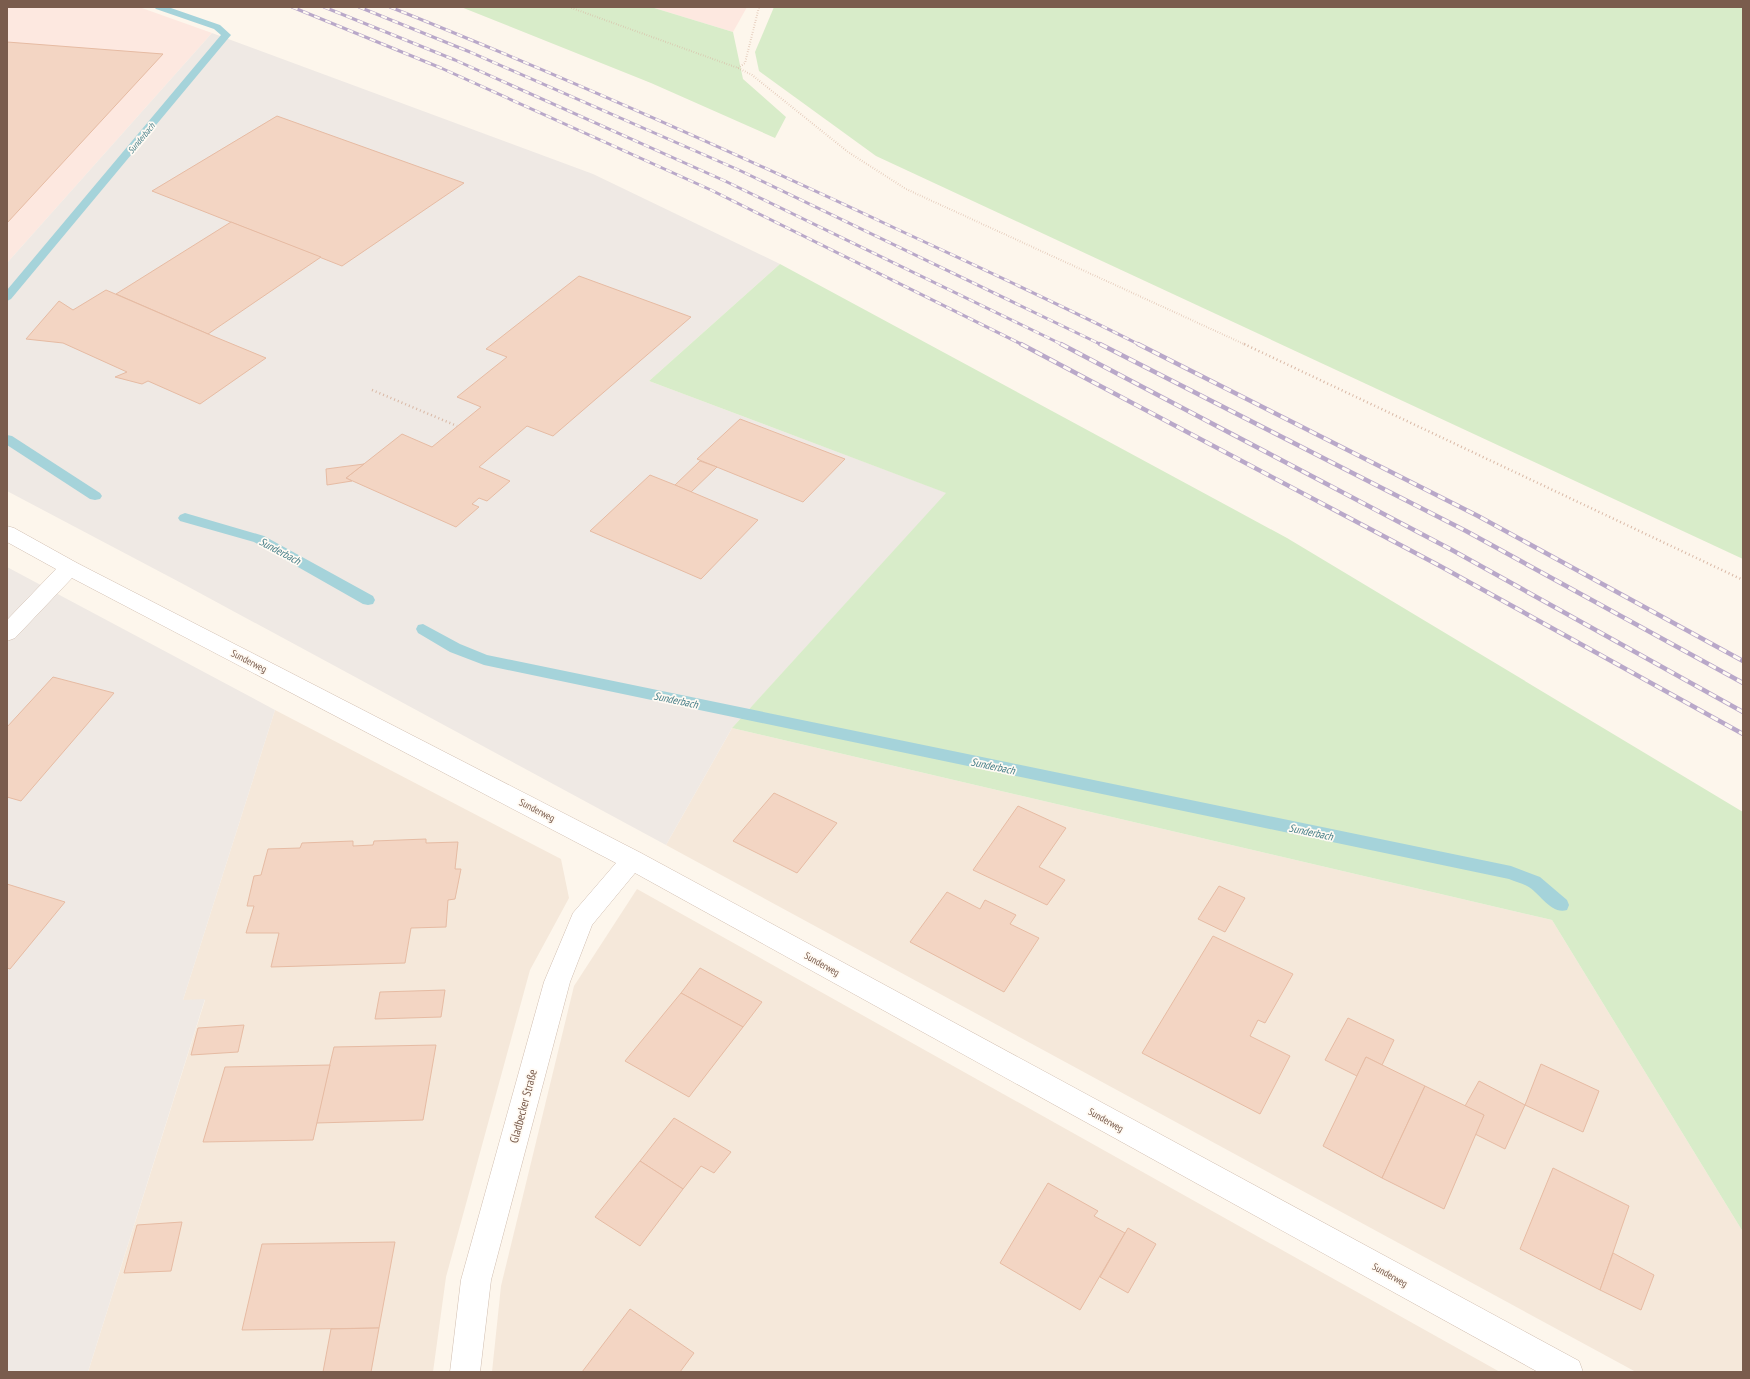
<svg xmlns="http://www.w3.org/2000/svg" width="1750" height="1379" viewBox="0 0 1750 1379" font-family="'PT Sans Narrow',sans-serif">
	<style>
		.residential { fill: #f5e8da }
		.commercial { fill: #fde8e0 }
		.industrial { fill: #efe9e4 }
		.green { fill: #d8ecc9 }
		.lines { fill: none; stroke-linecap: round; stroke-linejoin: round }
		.stream { fill: #a5d3da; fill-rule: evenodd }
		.building { fill: #f3d5c3; stroke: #e6bba3 }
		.minor-casing { stroke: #d1beb0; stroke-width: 1 }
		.path-far1 { stroke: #d9b8a5; stroke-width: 2; stroke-dasharray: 0.5 2; stroke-linecap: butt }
		.path { stroke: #d9b8a5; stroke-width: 2.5; stroke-dasharray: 1 3; stroke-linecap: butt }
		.minor { fill: #fff; fill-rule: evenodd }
		.rail-far1-casing { stroke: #b9a8c9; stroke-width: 3 }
		.rail-casing { stroke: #b9a8c9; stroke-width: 4.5 }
		.rail-far1 { stroke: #fffaf3; stroke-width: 2; stroke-dasharray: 6; stroke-linecap: butt }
		.rail { stroke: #fffaf3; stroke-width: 3; stroke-dasharray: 8; stroke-linecap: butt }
		.labels { text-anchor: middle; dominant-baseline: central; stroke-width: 3.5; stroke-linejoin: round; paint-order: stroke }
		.far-water-label { font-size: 9px; font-style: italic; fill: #437c86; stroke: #fffaf3 }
		.street-label { font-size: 10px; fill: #7a5c4d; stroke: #fffaf3 }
		.water-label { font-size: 11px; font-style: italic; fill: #437c86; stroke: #fffaf3 }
		.near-street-label { font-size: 12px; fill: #7a5c4d; stroke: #fffaf3 }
	</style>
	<rect width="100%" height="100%" fill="#fdf6ec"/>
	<!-- residential -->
	<g class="residential">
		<polygon points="275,710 561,859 569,898 530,970 446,1277 433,1372 88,1372 205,1000 183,1000"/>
		<polygon points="732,728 1552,920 1743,1232 1743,1372 1636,1372 666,845"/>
		<polygon points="637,889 1500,1372 492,1372 501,1286 574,986"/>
	</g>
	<!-- commercial -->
	<g class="commercial">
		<polygon points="7,7 139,7 212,33 7,263"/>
		<polygon points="651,7 747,7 733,32"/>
	</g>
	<!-- industrial -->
	<g class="industrial">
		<polygon points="212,33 593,174 780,264 649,381 947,493 732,728 666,845 185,585 7,491 7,263"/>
		<polygon points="7,567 275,710 183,1000 205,999 88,1372 7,1372"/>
	</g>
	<!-- green -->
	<g class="green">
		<polygon points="461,7 651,7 733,32 743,79 786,117 775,138 651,83"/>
		<polygon points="774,7 1743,7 1743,559 876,156 759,71 755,52"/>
		<polygon points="780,264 1287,538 1743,812 1743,1232 1552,920 732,728 946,493 649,381"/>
	</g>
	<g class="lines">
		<!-- stream -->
		<g class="stream">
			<polygon points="154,7 168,7 220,25 231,35 11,299 7,301 7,290 221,35 214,29 156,9"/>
			<polygon points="7,435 12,436 100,493 102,496 100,499 95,500 90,499 7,445"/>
			<polygon points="185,513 264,536 373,596 375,600 373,604 368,605 363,604 254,542 180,521 178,518 180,515"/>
			<path d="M 423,624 L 460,644 L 487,655 L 1511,866 L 1540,877 L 1567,900 L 1569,905 L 1567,910 C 1551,915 1540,893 1527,886 C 1522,883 1515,882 1509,879 L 484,665 L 450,652 L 418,633 L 416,629 L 418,625 Z"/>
		</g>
	</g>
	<!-- building -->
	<g class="building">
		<polygon points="7,42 163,54 7,223"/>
		<polygon points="277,116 464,183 342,266 152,191"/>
		<polygon points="231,222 321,257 208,334 116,294"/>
		<polygon points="579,276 691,317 553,436 527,426 479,467 510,481 487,501 479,498 472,504 479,507 456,527 346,478 402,434 432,447 481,407 457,397 507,357 486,349"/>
		<polygon points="106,290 208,334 266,358 200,404 148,381 142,384 115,377 127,372 63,343 26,339 59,301 73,310"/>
		<polygon points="740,419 845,459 803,502 697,459"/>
		<polygon points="700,461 717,467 691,492 675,485"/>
		<polygon points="364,464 346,478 352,481 327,485 326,469"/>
		<polygon points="650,475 675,485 758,520 701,579 590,531"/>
		<polygon points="53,677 114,693 21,801 7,797 7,727"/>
		<polygon points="774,793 837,823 797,873 733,841"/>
		<polygon points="1018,806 1066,828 1039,867 1065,880 1047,905 973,870"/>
		<polygon points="426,839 426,843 458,842 455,869 461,869 455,899 448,900 446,927 411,928 405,963 271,967 279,933 246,933 254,906 247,906 254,876 261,875 268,849 300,848 302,843 353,841 353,846 373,845 374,841"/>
		<polygon points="7,884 65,902 10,969 7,968"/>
		<polygon points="1219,886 1245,898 1225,932 1198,919"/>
		<polygon points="947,892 980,909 985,900 1016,915 1010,924 1039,938 1004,992 910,942"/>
		<polygon points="1213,936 1293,974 1265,1023 1258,1020 1250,1036 1290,1056 1260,1114 1142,1053"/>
		<polygon points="700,968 762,1002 743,1027 681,993"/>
		<polygon points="445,990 441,1017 375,1019 380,992"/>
		<polygon points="681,993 743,1027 689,1097 625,1061"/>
		<polygon points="1348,1018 1394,1040 1382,1065 1366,1057 1357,1076 1325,1060"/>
		<polygon points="244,1025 238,1052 191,1055 198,1028"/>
		<polygon points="436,1045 423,1120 316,1123 334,1047"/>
		<polygon points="1366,1057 1425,1086 1382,1178 1323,1146"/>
		<polygon points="1541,1064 1599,1091 1583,1132 1525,1105"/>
		<polygon points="330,1065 313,1140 203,1142 225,1067"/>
		<polygon points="1479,1081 1525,1105 1505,1149 1475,1134 1484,1115 1465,1106"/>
		<polygon points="1425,1086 1484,1115 1444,1209 1382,1178"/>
		<polygon points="674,1118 731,1152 714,1173 701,1166 683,1189 640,1161"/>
		<polygon points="640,1161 683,1189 640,1246 595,1217"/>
		<polygon points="1553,1168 1629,1206 1600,1290 1520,1249"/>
		<polygon points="1048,1183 1098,1211 1094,1216 1125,1233 1080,1310 1000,1263"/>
		<polygon points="182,1222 171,1271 124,1273 137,1225"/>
		<polygon points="1128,1228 1156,1244 1128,1293 1100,1277"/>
		<polygon points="395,1242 379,1328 242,1330 262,1244"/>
		<polygon points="1613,1253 1654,1275 1641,1310 1600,1290"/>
		<polygon points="630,1309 694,1353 680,1372 582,1372"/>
		<polygon points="379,1328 371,1372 323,1372 331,1329"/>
	</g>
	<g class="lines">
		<!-- minor casing -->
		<g class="minor-casing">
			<polygon id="minor" points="7,526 14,528 77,563 641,853 1579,1361 1583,1372 1538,1372 635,873 592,925 570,982 491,1280 480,1372 450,1372 461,1280 544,982 573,913 616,863 72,578 15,638 7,641 7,620 56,569 7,542"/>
		</g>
		<!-- path-far1 -->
		<g class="path-far1">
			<polyline points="569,7 738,68 752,75 848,152 906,189 1246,345"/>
			<polyline points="738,68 745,63 759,7"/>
		</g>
		<!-- path -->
		<g class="path">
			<polyline points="1244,344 1743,580"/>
			<polyline points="372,390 457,426"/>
		</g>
		<!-- minor -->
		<use href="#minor" class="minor"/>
		<!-- rail-far1 casing -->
		<g class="rail-far1-casing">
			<g id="rail-far1">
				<polyline points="292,7 441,68 711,190 1023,345"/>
				<polyline points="324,7 455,60 725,181 1063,345"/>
				<polyline points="359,7 470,52 741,171 1102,345"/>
				<path d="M 390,7 C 563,76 733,152 901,231 C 981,268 1061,305 1140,345"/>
			</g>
		</g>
		<!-- rail casing -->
		<g class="rail-casing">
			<g id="rail">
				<polyline points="1021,344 1440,566 1743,734"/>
				<polyline points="1061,344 1452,550 1743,712"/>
				<polyline points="1100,344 1466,531 1743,683"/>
				<polyline points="1138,344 1478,516 1743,661"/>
			</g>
		</g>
		<!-- rail-far1 -->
		<use href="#rail-far1" class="rail-far1"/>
		<!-- rail -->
		<use href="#rail" class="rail"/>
	</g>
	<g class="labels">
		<!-- far-water labels -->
		<g class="far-water-label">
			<text transform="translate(141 138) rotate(-50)">Sunderbach</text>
		</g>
		<!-- street labels -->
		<g class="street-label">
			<text transform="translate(249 661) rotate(27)">Sunderweg</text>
			<text transform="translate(537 810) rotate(27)">Sunderweg</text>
			<text transform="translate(822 964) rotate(29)">Sunderweg</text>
			<text transform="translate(1106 1120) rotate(29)">Sunderweg</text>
			<text transform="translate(1390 1275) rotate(29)">Sunderweg</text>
		</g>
		<!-- water labels -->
		<g class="water-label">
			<text transform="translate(280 551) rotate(28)">Sunderbach</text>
			<text transform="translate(676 700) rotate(12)">Sunderbach</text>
			<text transform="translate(993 766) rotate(12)">Sunderbach</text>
			<text transform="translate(1311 832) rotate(12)">Sunderbach</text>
		</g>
		<!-- near-street labels -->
		<g class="near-street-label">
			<text transform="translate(523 1106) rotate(-75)">Gladbecker Straße</text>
		</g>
	</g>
	<!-- border -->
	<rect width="1750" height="1379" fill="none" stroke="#7a5c4d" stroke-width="16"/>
</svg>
